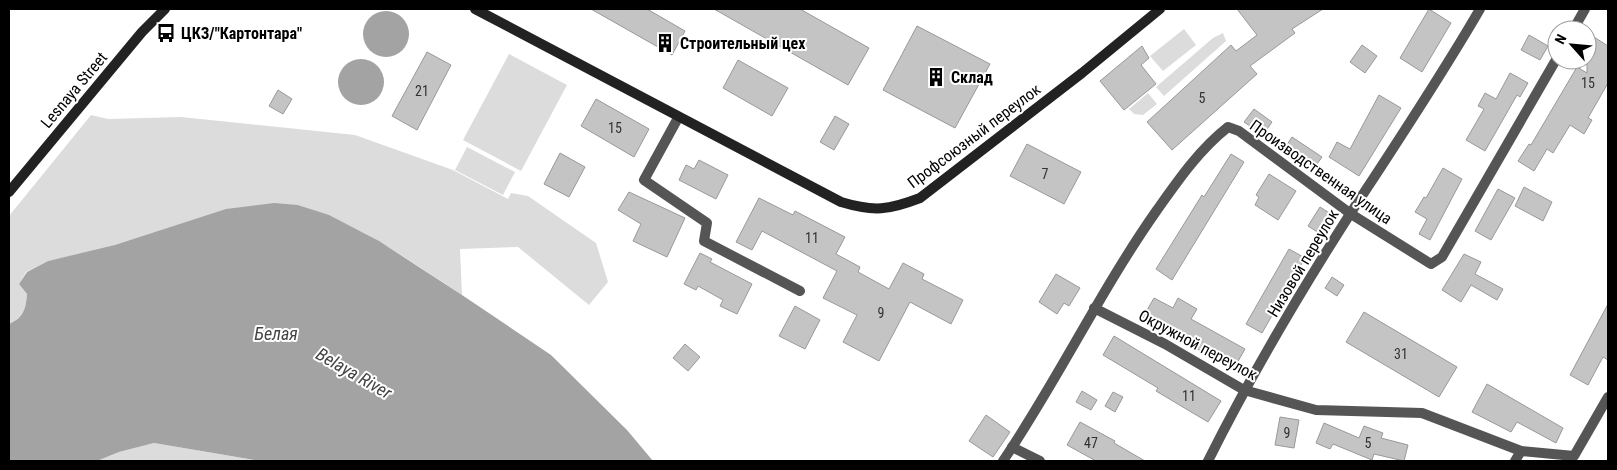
<svg xmlns="http://www.w3.org/2000/svg" width="1617" height="470" viewBox="0 0 1617 470" font-family="'Roboto Condensed',sans-serif">
	<style>
		.green { fill: #dcdcdc }
		.water { fill: #a3a3a3 }
		.building { fill: #c4c4c4; stroke: #999 }
		.lines { fill: none; stroke-linecap: round; stroke-linejoin: round }
		.minor { stroke: #555; stroke-width: 10 }
		.secondary { stroke: #222; stroke-width: 10 }
		.labels { text-anchor: middle; dominant-baseline: central; stroke-width: 4; stroke-linejoin: round; paint-order: stroke }
		.number-label { font-size: 14px; fill: #313131 }
		.poi-label { font-size: 16px; font-weight: bold; fill: #000; stroke: #fff; text-anchor: start }
		.street-label { font-size: 16px; fill: #000; stroke: #fff }
		.water-label { font-size: 18px; font-style: italic; fill: #444; stroke: #fff }
	</style>
	<rect width="100%" height="100%" fill="#fff"/>
	<!-- green -->
	<g class="green">
		<polygon points="1184,29 1196,45 1163,71 1150,56"/>
		<polygon points="1223,33 1226,41 1164,96 1156,87 1213,38"/>
		<polygon points="509,54 567,85 521,171 463,140"/>
		<polygon points="1148,93 1157,104 1143,115 1134,114 1129,109"/>
		<path d="M 91,115 L 108,119 L 181,117 L 355,135 L 453,170 L 508,199 L 511,193 L 528,196 L 596,243 L 608,282 L 589,305 L 518,247 L 460,249 L 462,295 C 409,260 359,224 298,205 L 48,261 L 26,272 L 19,284 L 27,294 C 26,309 23,317 9,324 L 9,216 Z"/>
		<polygon points="467,147 515,172 503,195 455,170"/>
		<polygon points="154,443 261,461 97,461 119,452"/>
	</g>
	<!-- water -->
	<g class="water">
		<circle cx="386" cy="34" r="23"/>
		<circle cx="361" cy="82" r="23"/>
		<path d="M 274,203 L 298,205 L 329,215 L 379,241 L 462,295 L 551,355 L 627,430 L 653,461 L 261,461 L 154,443 L 119,452 L 97,461 L 9,461 L 9,324 C 23,318 26,309 27,294 L 19,284 L 27,272 L 48,261 L 115,245 L 226,209 Z"/>
	</g>
	<!-- building -->
	<g class="building">
		<polygon points="591,9 647,9 685,31 672,55"/>
		<polygon points="714,9 800,9 869,48 848,85"/>
		<polygon points="1237,9 1323,9 1292,29 1295,33 1250,66 1257,74 1172,150 1147,122 1231,45 1236,51 1257,35"/>
		<polygon points="1429,9 1451,23 1422,72 1400,58"/>
		<polygon points="917,26 990,64 955,128 883,90"/>
		<polygon points="1529,35 1548,46 1540,60 1521,50"/>
		<polygon points="1594,37 1608,46 1608,83 1588,118 1592,120 1584,134 1570,125 1553,153 1547,149 1534,171 1518,161 1529,144 1531,145 1577,67 1587,73 1587,49"/>
		<polygon points="1362,45 1377,56 1365,73 1350,62"/>
		<polygon points="1142,46 1149,58 1141,65 1156,84 1124,110 1100,81"/>
		<polygon points="427,52 451,65 417,130 392,116"/>
		<polygon points="738,60 788,88 772,116 723,88"/>
		<polygon points="1510,73 1528,83 1520,97 1517,95 1485,151 1466,140 1484,109 1478,106 1485,93 1496,99"/>
		<polygon points="278,90 292,99 283,114 269,106"/>
		<polygon points="1379,95 1401,108 1359,176 1329,157 1337,142 1350,149"/>
		<polygon points="596,99 649,129 634,157 581,126"/>
		<polygon points="1254,109 1272,122 1263,135 1244,122"/>
		<polygon points="835,116 849,124 834,150 820,142"/>
		<polygon points="1292,137 1322,157 1312,171 1283,151"/>
		<polygon points="1027,144 1081,172 1064,204 1010,176"/>
		<polygon points="560,153 585,167 569,197 544,184"/>
		<polygon points="1231,154 1244,162 1172,280 1156,269 1202,195 1204,197"/>
		<polygon points="699,160 728,175 716,199 679,180 686,165 694,169"/>
		<polygon points="1443,168 1462,179 1430,240 1419,234 1427,219 1415,212 1424,197 1426,198"/>
		<polygon points="1269,174 1296,191 1278,220 1255,205 1259,197 1256,195"/>
		<polygon points="1524,187 1552,202 1543,221 1515,206"/>
		<polygon points="1498,189 1515,198 1491,240 1475,231"/>
		<polygon points="629,192 685,218 667,257 633,241 641,224 618,210"/>
		<polygon points="759,198 793,215 795,211 845,237 836,254 860,267 858,272 889,289 903,263 924,274 922,279 963,300 951,324 910,302 879,361 843,342 857,315 823,298 837,271 762,231 752,250 736,242"/>
		<polygon points="1320,207 1334,216 1322,235 1308,226"/>
		<polygon points="1289,249 1305,258 1262,333 1246,324"/>
		<polygon points="700,253 712,259 710,262 752,284 737,314 720,306 723,300 698,286 696,290 684,284"/>
		<polygon points="1464,254 1481,262 1475,274 1503,289 1497,300 1471,285 1461,302 1442,290"/>
		<polygon points="1056,274 1080,288 1069,306 1064,303 1057,314 1039,302"/>
		<polygon points="1332,277 1344,285 1337,296 1325,288"/>
		<polygon points="1154,298 1173,308 1178,298 1197,309 1191,319 1245,349 1233,370 1143,317"/>
		<polygon points="1608,304 1608,360 1603,357 1588,385 1570,375"/>
		<polygon points="795,306 820,320 805,349 779,336"/>
		<polygon points="1364,312 1457,367 1439,397 1346,342"/>
		<polygon points="1114,336 1221,401 1208,422 1156,391 1158,388 1103,355"/>
		<polygon points="685,344 700,357 688,371 673,358"/>
		<polygon points="1487,384 1563,428 1556,443 1517,422 1511,432 1472,412"/>
		<polygon points="1082,391 1097,400 1091,410 1076,402"/>
		<polygon points="1113,392 1123,397 1115,412 1105,406"/>
		<polygon points="986,415 1010,432 993,457 969,441"/>
		<polygon points="1280,417 1299,420 1294,448 1275,445"/>
		<polygon points="1080,422 1115,441 1114,443 1145,461 1096,461 1067,445"/>
		<polygon points="1324,423 1359,438 1364,426 1383,433 1381,438 1408,445 1404,461 1374,454 1372,460 1333,444 1330,449 1316,443"/>
	</g>
	<g class="lines">
		<!-- minor -->
		<g class="minor">
			<polyline points="1573,30 1585,9"/>
			<polyline points="678,118 644,180 707,223 704,241 800,291"/>
			<polyline points="1094,308 1165,344 1244,390 1316,410 1422,413 1521,451 1574,456 1608,397"/>
			<polyline points="1012,447 1040,461"/>
			<path d="M 1003,461 C 1058,380 1100,291 1157,210 C 1179,179 1199,150 1228,127 L 1239,131 L 1351,214 L 1431,264 L 1442,257 L 1557,58"/>
			<path d="M 1208,461 C 1251,375 1300,292 1352,211 C 1396,144 1440,78 1480,9"/>
			<polyline points="1515,461 1521,451"/>
		</g>
		<!-- secondary -->
		<g class="secondary">
			<path d="M 475,9 L 841,202 C 874,212 889,210 920,198 L 1082,73 L 1160,9"/>
			<polyline points="9,192 142,32 165,9"/>
		</g>
	</g>
	<!-- icons -->
	<defs>
		<g id="bus-bare" transform="scale(1.5)"><path d="M-5-6H5V4H4V6H2V4H-2V6H-4V4H-5ZM-3.5-4V0h7V-4ZM-3.5 1.2v1.5H-2V1.2ZM2 1.2v1.5H3.5V1.2Z" fill="#000" stroke="#fff" stroke-width="2.5" paint-order="stroke"/></g>
		<g id="building-bare" transform="scale(1.5)"><path d="M-4-6H4V6H1V3H-1V6H-4ZM-2.5-4.3h1.7v1.8h-1.7ZM.8-4.3h1.7v1.8H.8ZM-2.5-1h1.7V.8h-1.7ZM.8-1h1.7V.8H.8Z" fill="#000" stroke="#fff" stroke-width="2.5" paint-order="stroke"/></g>
	</defs>
	<g fill-rule="evenodd">
		<use href="#bus-bare" x="166" y="33"/>
		<use href="#building-bare" x="665" y="43"/>
		<use href="#building-bare" x="936" y="77"/>
	</g>
	<g class="labels">
		<!-- number labels -->
		<g class="number-label">
			<text x="1588" y="83">15</text>
			<text x="422" y="91">21</text>
			<text x="1202" y="98">5</text>
			<text x="615" y="128">15</text>
			<text x="1045" y="174">7</text>
			<text x="812" y="238">11</text>
			<text x="881" y="313">9</text>
			<text x="1401" y="354">31</text>
			<text x="1189" y="396">11</text>
			<text x="1287" y="433">9</text>
			<text x="1091" y="443">47</text>
			<text x="1368" y="443">5</text>
		</g>
		<!-- poi labels -->
		<g class="poi-label">
			<text x="181" y="33">ЦКЗ/"Картонтара"</text>
			<text x="680" y="43">Строительный цех</text>
			<text x="951" y="77">Склад</text>
		</g>
		<!-- street labels -->
		<g class="street-label">
			<text transform="translate(74 90) rotate(-50)">Lesnaya Street</text>
			<text transform="translate(974 136) rotate(-37)">Профсоюзный переулок</text>
			<text transform="translate(1321 172) rotate(35)">Производственная улица</text>
			<text transform="translate(1303 263) rotate(-59)">Низовой переулок</text>
			<text transform="translate(1198 345) rotate(28)">Окружной переулок</text>
		</g>
		<!-- water labels -->
		<g class="water-label">
			<text x="276" y="333">Белая</text>
			<text transform="translate(354 373) rotate(30)">Belaya River</text>
		</g>
	</g>
	<!-- border -->
	<rect width="1617" height="470" fill="none" stroke="#000000" stroke-width="20"/>
	<!-- north arrow -->
	<g transform="translate(1572 45) rotate(297)"><circle r="24" fill="#ffffff" stroke="#999999"/>
	<path d="M0-4L9 19L0 12L-9 19Z" fill="#000000"/>
	<text y="-8" font-size="14" font-weight="bold" text-anchor="middle" fill="#000000">N</text>
	</g>
</svg>
